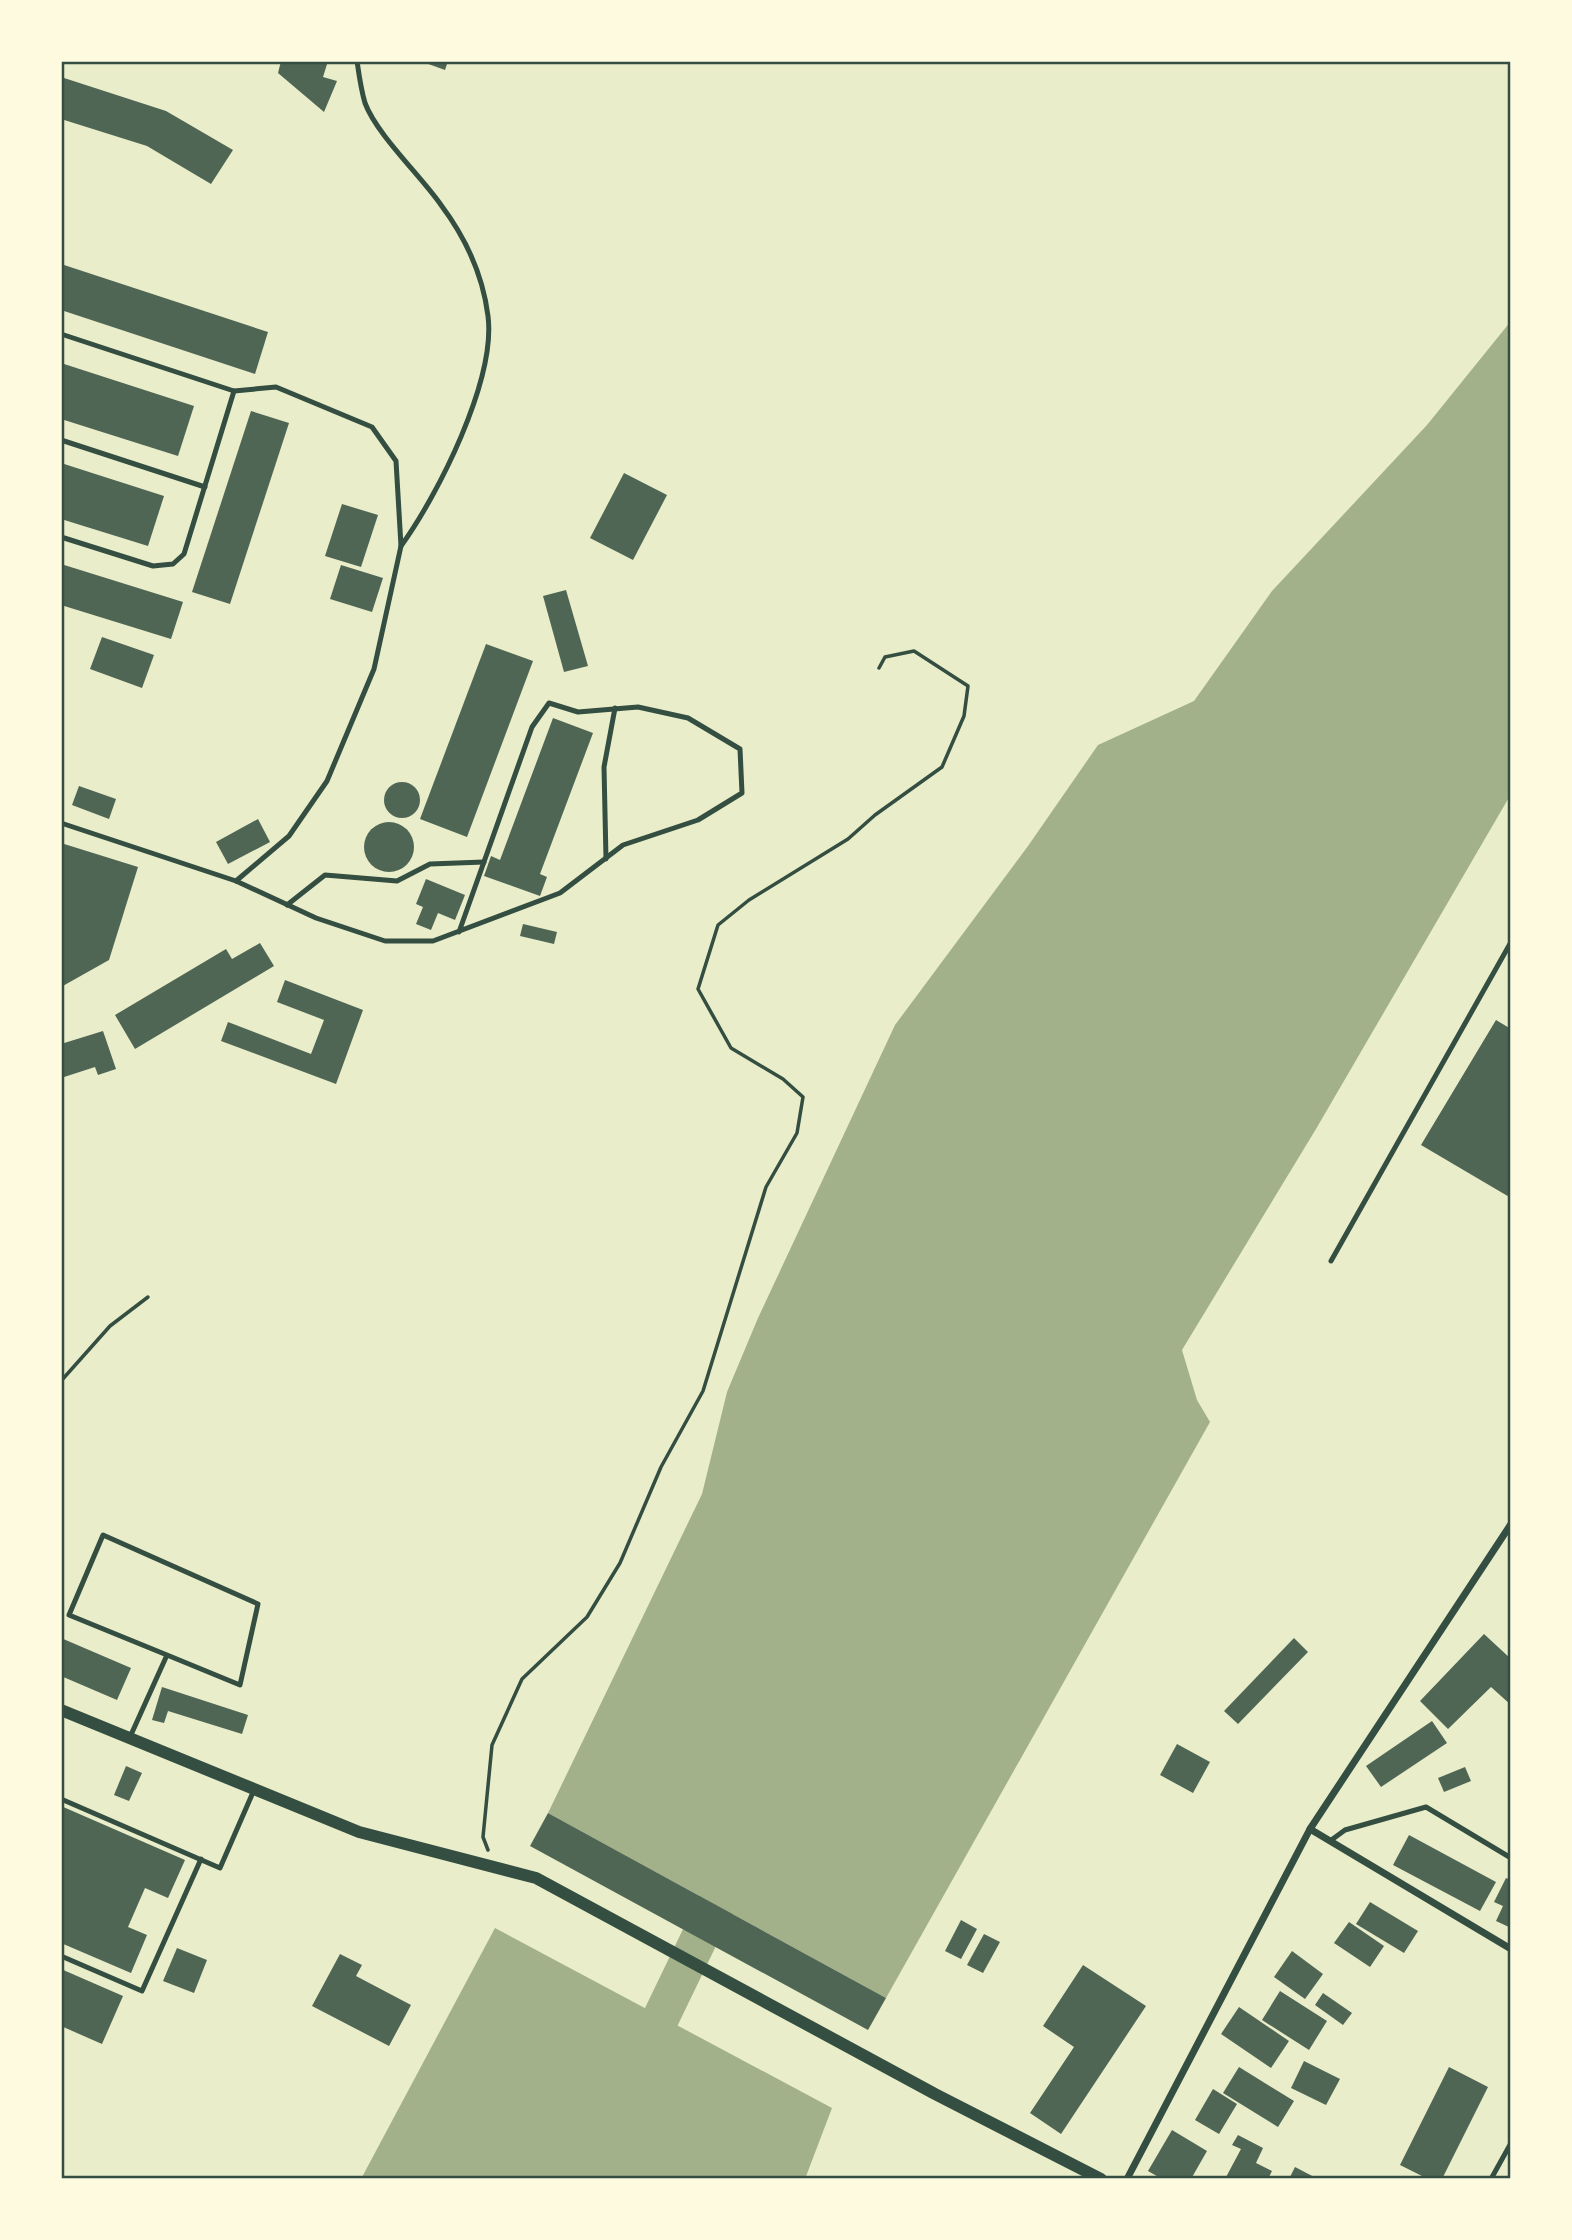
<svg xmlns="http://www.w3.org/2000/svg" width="1572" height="2240" viewBox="0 0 1572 2240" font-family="'Roboto Serif',serif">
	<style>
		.water { fill: #a3b18a }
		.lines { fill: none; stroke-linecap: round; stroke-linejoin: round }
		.river { stroke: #a3b18a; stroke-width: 37 }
		.building { fill: #4f6655 }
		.path { stroke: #344e41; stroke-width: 3.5 }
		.service { stroke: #344e41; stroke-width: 5 }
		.minor { stroke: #344e41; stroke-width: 7 }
		.tertiary { stroke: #344e41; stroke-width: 12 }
		.neatline { fill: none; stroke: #344e41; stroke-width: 2.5 }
	</style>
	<rect width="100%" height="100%" fill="#e9edc9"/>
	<!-- water -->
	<g class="water">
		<polygon points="1511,321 1511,794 1316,1129 1182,1350 1197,1400 1210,1422 886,1998 548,1813 702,1494 727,1392 758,1318 895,1025 1028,846 1098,745 1194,701 1272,591 1427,425"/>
		<polygon points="495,1928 832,2108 805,2179 361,2179"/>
	</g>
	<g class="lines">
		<!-- river -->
		<polyline class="river" points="639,2063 720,1895"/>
	</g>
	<!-- building -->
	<g class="building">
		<polygon points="281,61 328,61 323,77 337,81 324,112 278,73"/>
		<polygon points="420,61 448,61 445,70"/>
		<polygon points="61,77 166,111 233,150 211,184 147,146 61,119"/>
		<polygon points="61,264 268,332 255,374 61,310"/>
		<polygon points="61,363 194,406 178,456 61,419"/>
		<polygon points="251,411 289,423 230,604 192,592"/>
		<polygon points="61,463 164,496 148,546 61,519"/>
		<polygon points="624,473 667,495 633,560 590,538"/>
		<polygon points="342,504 378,515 361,567 325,556"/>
		<polygon points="61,564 183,602 171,639 61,605"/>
		<polygon points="341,565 383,578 372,612 330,599"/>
		<polygon points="566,590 588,666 564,672 543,596"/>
		<polygon points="102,637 154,655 142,688 90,669"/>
		<polygon points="486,644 533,661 467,837 420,819"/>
		<polygon points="553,718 593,733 540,874 547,877 540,896 484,876 491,856 500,860"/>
		<circle cx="402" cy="800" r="18"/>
		<polygon points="79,786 116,799 109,819 72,805"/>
		<polygon points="258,819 270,842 228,864 216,842"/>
		<circle cx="389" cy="847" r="25"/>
		<polygon points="61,843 138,867 109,960 61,987"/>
		<polygon points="426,879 465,895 455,920 438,913 431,930 416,924 423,907 416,904"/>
		<polygon points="523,924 557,932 554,944 520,936"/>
		<polygon points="260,943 274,966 135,1049 115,1015 226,949 232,959"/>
		<polygon points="285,980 363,1010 336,1084 221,1041 228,1022 311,1054 324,1020 277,1002"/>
		<polygon points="1496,1020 1511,1029 1511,1198 1421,1145"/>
		<polygon points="103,1031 116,1069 98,1075 95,1067 61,1078 61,1044"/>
		<polygon points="1484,1634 1511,1659 1511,1705 1491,1687 1448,1729 1420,1701"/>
		<polygon points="61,1638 131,1668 117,1700 61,1676"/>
		<polygon points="1294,1638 1308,1652 1238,1724 1224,1711"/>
		<polygon points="162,1687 248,1715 242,1734 168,1711 164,1723 152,1720"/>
		<polygon points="1432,1721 1447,1743 1381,1787 1366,1766"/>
		<polygon points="1177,1744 1210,1762 1193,1793 1160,1775"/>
		<polygon points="126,1766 142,1773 129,1801 114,1795"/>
		<polygon points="1465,1767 1471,1781 1444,1792 1438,1778"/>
		<polygon points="61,1806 185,1860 168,1898 145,1888 128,1927 147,1935 131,1973 61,1943"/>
		<polygon points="548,1813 886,1998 868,2030 530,1846"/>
		<polygon points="1409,1835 1496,1882 1480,1911 1393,1865"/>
		<polygon points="1506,1878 1511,1880 1511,1928 1496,1921 1503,1906 1494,1902"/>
		<polygon points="1370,1902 1418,1931 1404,1953 1356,1924"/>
		<polygon points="961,1920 977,1929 961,1959 945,1951"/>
		<polygon points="1349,1922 1384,1946 1370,1967 1334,1943"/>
		<polygon points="984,1934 1000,1942 983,1973 967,1965"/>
		<polygon points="177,1948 207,1960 194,1993 163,1981"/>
		<polygon points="1292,1951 1323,1974 1305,1999 1274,1977"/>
		<polygon points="340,1954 362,1965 356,1976 411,2005 389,2046 312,2006"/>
		<polygon points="1083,1965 1146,2006 1061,2134 1030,2113 1074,2047 1043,2026"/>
		<polygon points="61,1969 123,1996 102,2044 61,2026"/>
		<polygon points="1280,1991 1327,2021 1309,2050 1262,2020"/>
		<polygon points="1323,1993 1352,2013 1343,2025 1315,2005"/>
		<polygon points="1239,2007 1289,2041 1271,2068 1221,2034"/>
		<polygon points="1304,2061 1340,2079 1326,2105 1291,2088"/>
		<polygon points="1239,2067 1294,2101 1278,2127 1223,2093"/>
		<polygon points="1449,2067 1488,2087 1442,2179 1428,2179 1400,2165"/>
		<polygon points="1213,2089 1237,2104 1219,2134 1195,2120"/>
		<polygon points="1172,2130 1207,2151 1191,2179 1162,2179 1148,2171"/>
		<polygon points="1238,2135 1263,2148 1256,2163 1272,2171 1268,2179 1225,2179 1241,2149 1232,2145"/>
		<polygon points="1295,2167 1318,2179 1289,2179"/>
	</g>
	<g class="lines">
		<!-- path -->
		<g class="path">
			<polyline points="61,1381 110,1326 148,1297"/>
			<polyline points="488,1850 483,1837 492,1745 522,1679 587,1617 620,1563 661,1467 703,1391 766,1187 797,1133 803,1097 783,1079 731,1048 698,989 718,925 749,900 848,839 875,815 942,767 964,716 968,686 914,651 885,657 879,668"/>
		</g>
		<!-- service -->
		<g class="service">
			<path d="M 357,61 C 359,75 361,90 365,103 C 377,135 421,176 441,205 C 465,237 483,276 488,316 C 496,380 438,495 401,546"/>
			<polyline points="61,334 234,391 184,554 173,564 153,566 61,537"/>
			<polyline points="234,391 276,387 372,427 396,461 401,546 374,669 327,781 289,836 236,881"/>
			<polyline points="61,440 205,487"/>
			<polyline points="61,823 236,881 316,918 385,941 433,941 560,893 623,845 698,820 742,793 740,749 688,718 638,707 578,712 549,703 532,727 459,932"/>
			<polyline points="606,859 604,767 615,708"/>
			<polyline points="287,905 325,875 397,881 430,864 484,862"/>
			<polyline points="1331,1261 1511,942"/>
			<polyline points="130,1737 167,1655 69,1615 103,1535 258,1604 240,1685 167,1655"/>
			<polyline points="61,1799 220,1868 254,1790"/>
			<polyline points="1330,1841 1345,1830 1426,1807 1511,1858"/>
			<polyline points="61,1956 142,1991 201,1859"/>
			<polyline points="1491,2179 1511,2143"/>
		</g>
		<!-- minor -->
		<g class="minor">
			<polyline points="1310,1829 1511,1949"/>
			<polyline points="1127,2179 1310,1829 1511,1524"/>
		</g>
		<!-- tertiary -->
		<polyline class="tertiary" points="61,1710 359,1832 536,1878 935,2094 1101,2179"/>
	</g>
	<!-- border -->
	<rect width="1572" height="2240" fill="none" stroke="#fefae0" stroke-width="126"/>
	<rect x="63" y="63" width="1446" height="2114" class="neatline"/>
</svg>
